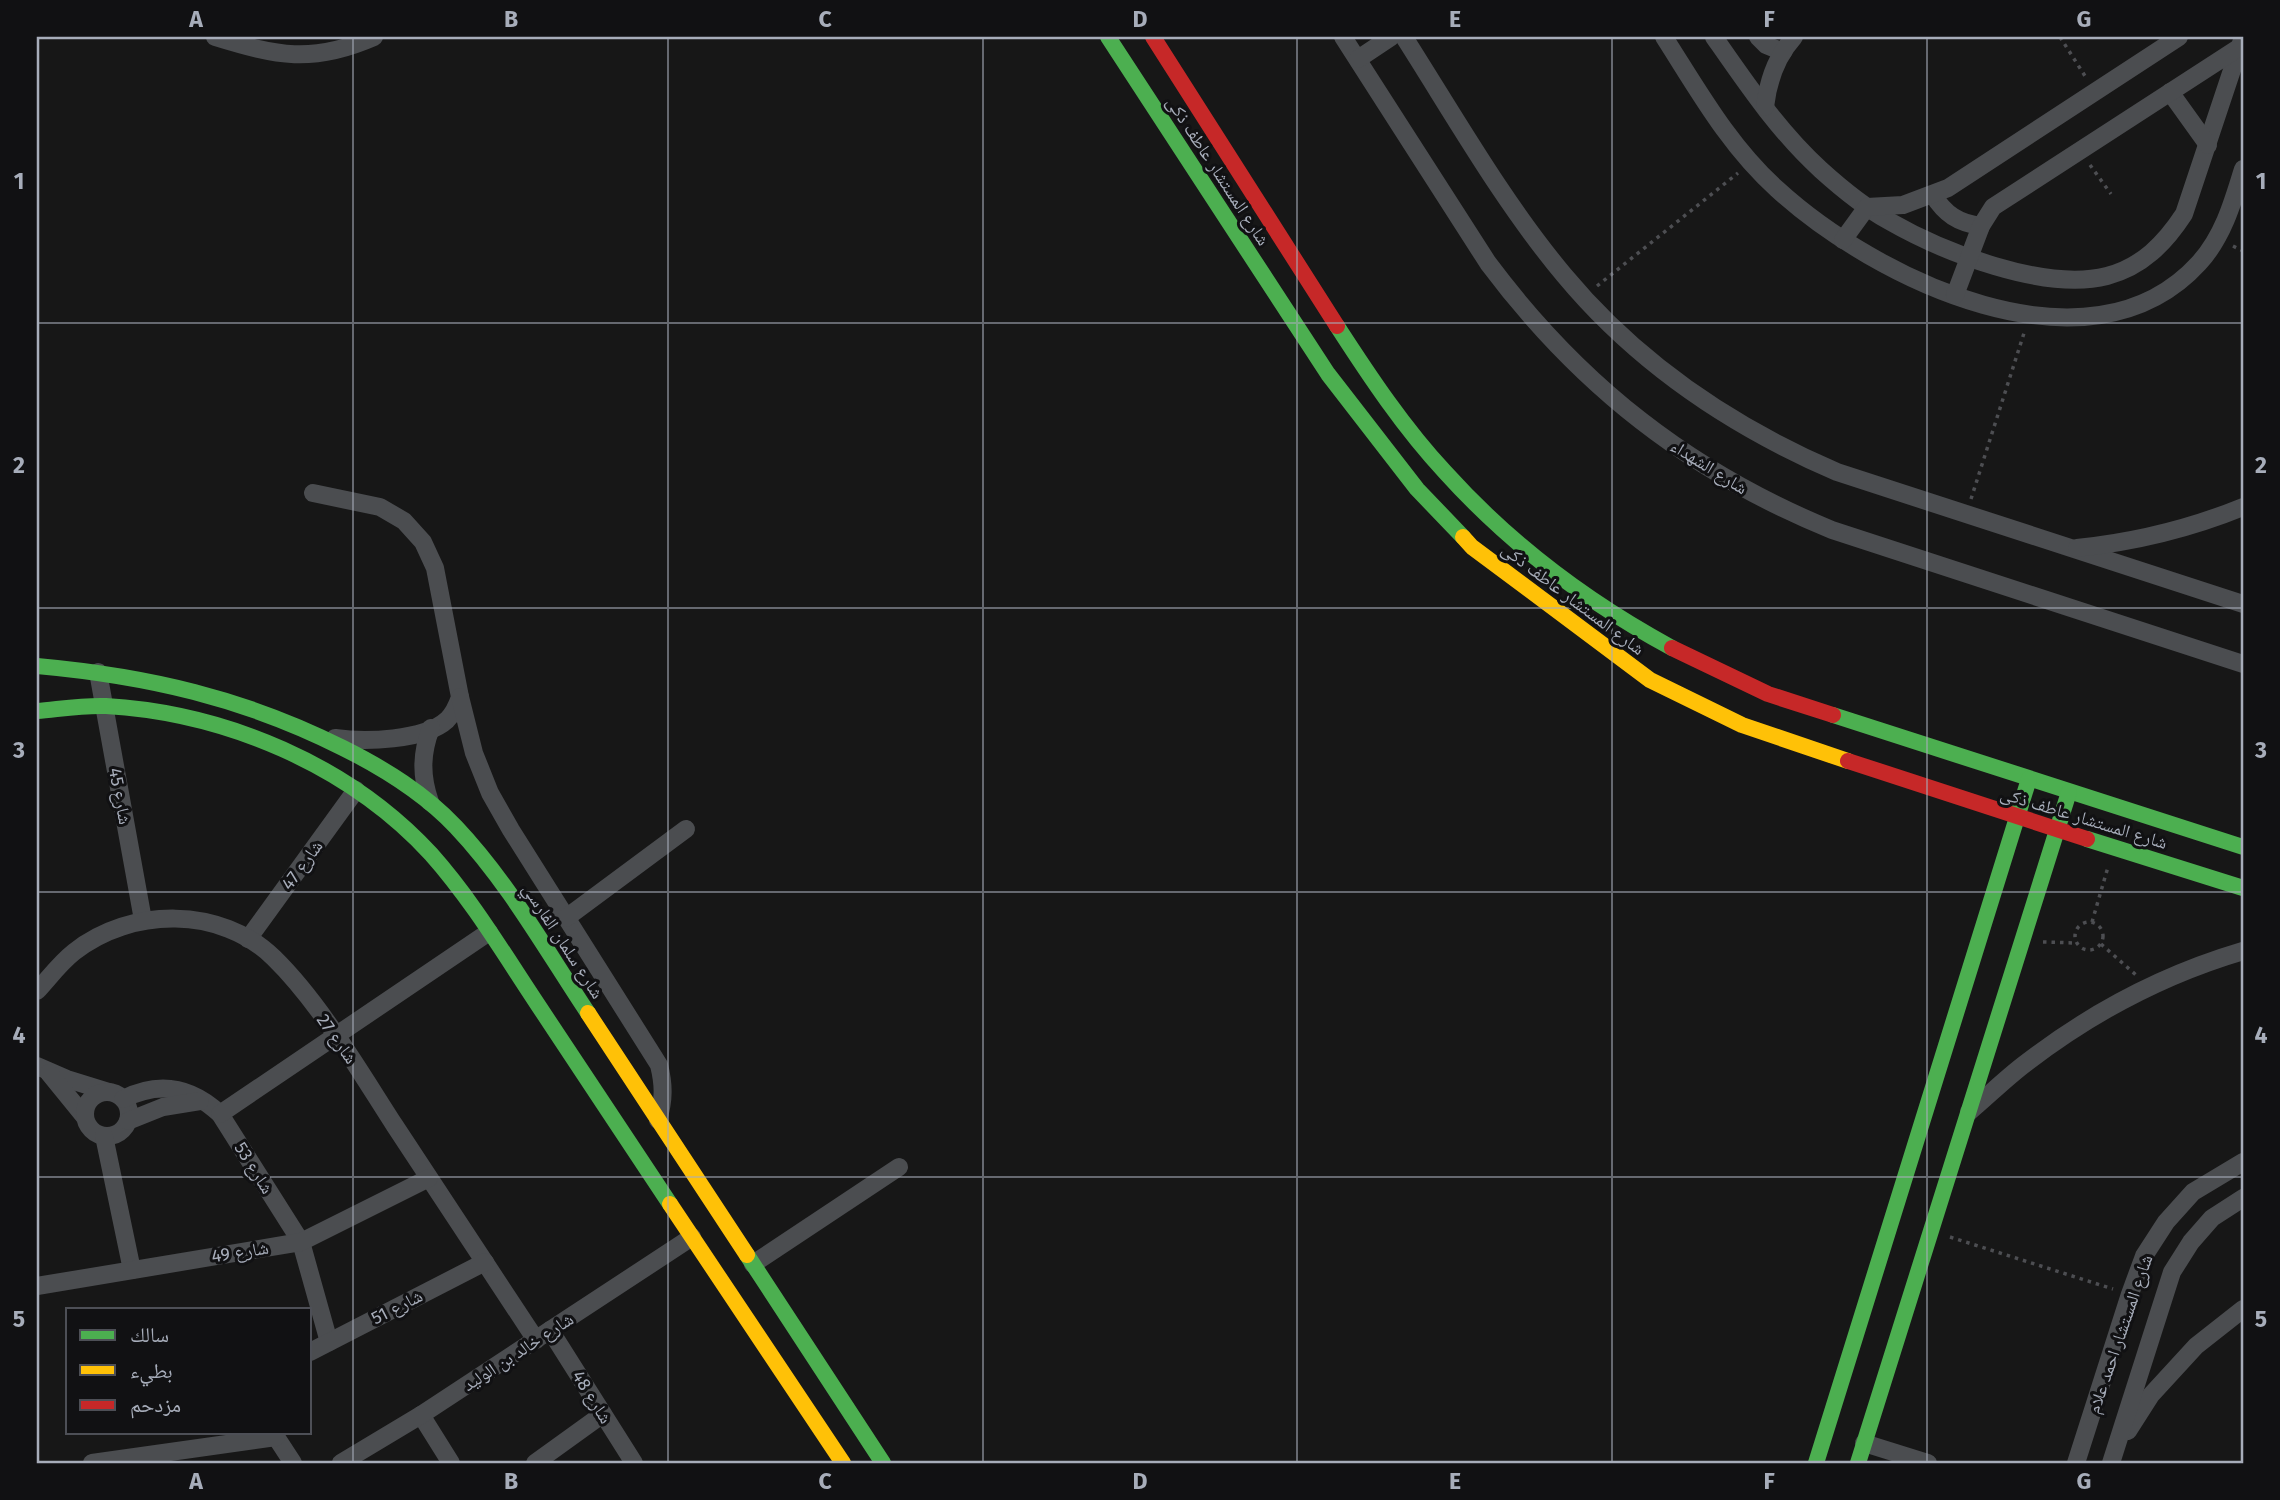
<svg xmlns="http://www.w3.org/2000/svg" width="2280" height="1500" viewBox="0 0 2280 1500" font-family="'Fira Sans','Noto Naskh Arabic',sans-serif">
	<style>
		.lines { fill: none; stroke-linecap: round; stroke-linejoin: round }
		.path { stroke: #4d4e52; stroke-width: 3.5; stroke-dasharray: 3.5 5; stroke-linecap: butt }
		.street { stroke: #4b4d50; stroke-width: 18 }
		.fast { stroke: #4caf50; stroke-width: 16 }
		.slow { stroke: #ffc107; stroke-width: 16 }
		.jam { stroke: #c62828; stroke-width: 16 }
		.grid { fill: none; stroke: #a7adba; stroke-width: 2; stroke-opacity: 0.55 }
		.labels { text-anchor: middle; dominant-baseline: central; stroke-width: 6; stroke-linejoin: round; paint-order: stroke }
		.street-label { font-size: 18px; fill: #a7adba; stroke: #111113 }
		.neatline { fill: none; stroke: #a7adba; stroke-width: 2.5 }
		.grid-label { font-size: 23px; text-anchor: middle; font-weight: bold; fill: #a7adba }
	</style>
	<rect width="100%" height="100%" fill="#171717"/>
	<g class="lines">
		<!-- path -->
		<g class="path">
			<polyline points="2060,37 2085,76"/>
			<polyline points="2090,165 2111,194"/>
			<polyline points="2233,246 2243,251"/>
			<polyline points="1597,286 1738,173"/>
			<polyline points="1971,499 2025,330"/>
			<circle cx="2089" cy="936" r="14"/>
			<polyline points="2092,922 2108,867"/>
			<polyline points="2043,942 2076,943"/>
			<polyline points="2101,944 2136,975"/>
			<polyline points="1950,1237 2113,1289"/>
		</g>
		<!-- street -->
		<g class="street">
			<path d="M 215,37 C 277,56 312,64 374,37"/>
			<path d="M 1343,37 L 1488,263 C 1580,386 1690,472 1832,530 L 2243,664"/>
			<path d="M 1404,37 C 1455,117 1503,202 1564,275 C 1638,364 1730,426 1837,472 L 2243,604"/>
			<path d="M 1664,37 C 1698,90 1729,146 1777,189 C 1874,278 2089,384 2199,263 C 2223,237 2233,202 2243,169"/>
			<path d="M 1714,37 C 1746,83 1779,132 1821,170 C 1842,189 1864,207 1889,221 C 1943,252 2045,292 2107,276 C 2142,267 2165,243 2184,214 L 2243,37"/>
			<polyline points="1758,37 1766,45 1783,52"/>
			<polyline points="1358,59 1391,37"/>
			<polyline points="2170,92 2208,145"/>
			<path d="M 1765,107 C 1768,81 1776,57 1794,37"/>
			<path d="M 1933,195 C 1945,214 1958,223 1981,226"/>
			<polyline points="1843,240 1867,207 1903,205 1948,188 2179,37"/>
			<polyline points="1955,295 1981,226 1993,207 2243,45"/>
			<path d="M 313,493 L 380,507 L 404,521 L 423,542 L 435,568 L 460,697 C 457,706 454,713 447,720 C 424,741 364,742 335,738"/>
			<path d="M 2077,548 C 2135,542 2189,529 2243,507"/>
			<polyline points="98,672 143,920"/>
			<path d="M 460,697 L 474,753 L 490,793 L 511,830 L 659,1065 C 664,1085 664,1100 658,1120"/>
			<path d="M 430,802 C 421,776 421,754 431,728"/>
			<polyline points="566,918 686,829"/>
			<polyline points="248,939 356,790"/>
			<path d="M 37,991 C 49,978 60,963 74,952 C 131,907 221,906 274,958 C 320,1003 360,1072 395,1126 C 442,1198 489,1269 536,1340"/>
			<polyline points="37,1066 67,1079 109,1092"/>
			<polyline points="49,1073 84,1116"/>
			<circle cx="107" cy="1114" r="22"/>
			<path d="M 123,1099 C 159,1081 190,1086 220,1114 L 301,1242 L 329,1342"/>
			<path d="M 1969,1112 C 1988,1096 2006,1078 2026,1063 C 2091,1013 2165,974 2243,951"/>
			<polyline points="220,1114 489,932"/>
			<polyline points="128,1121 163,1107 200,1101"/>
			<polyline points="104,1136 132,1270"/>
			<polyline points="753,1264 899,1167"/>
			<polyline points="37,1286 301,1242 429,1178"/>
			<polyline points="550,1330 634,1463"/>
			<polyline points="310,1352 485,1262"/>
			<polyline points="421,1415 451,1463"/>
			<polyline points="2128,1431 2151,1395 2196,1346 2243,1309"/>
			<polyline points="276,1432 276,1437 293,1463"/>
			<polyline points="1864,1443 1928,1463"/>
			<polyline points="92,1463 276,1437"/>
			<polyline points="341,1463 421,1415 692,1237"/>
			<polyline points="535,1463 603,1414"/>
			<polyline points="2076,1463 2130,1294 2144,1256 2166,1222 2193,1192 2243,1162"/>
			<polyline points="2111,1463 2172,1272 2191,1242 2212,1218 2243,1198"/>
		</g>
		<!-- fast -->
		<g class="fast">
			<polyline points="1108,37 1328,374 1417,489 1463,537"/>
			<path d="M 1337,326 C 1370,377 1404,428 1445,472 C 1510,544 1587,602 1672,648"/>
			<path d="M 37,666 C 147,676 244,698 343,748 C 385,769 424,793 456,827 C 508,882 546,950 588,1013"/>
			<path d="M 37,711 C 60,709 83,705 106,706 C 226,713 349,765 431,854 C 472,900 504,954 538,1005 C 582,1071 626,1138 670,1204"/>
			<polyline points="1833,715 2243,847"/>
			<polyline points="2087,839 2243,888"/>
			<polyline points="747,1255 883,1463"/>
			<polyline points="1816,1463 2029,779"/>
			<polyline points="1858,1463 2069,792"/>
		</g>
		<!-- slow -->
		<g class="slow">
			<polyline points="1463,537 1472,547 1650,680 1742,725 1848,761"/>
			<polyline points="588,1013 747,1255"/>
			<polyline points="670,1204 843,1463"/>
		</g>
		<!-- jam -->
		<g class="jam">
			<polyline points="1153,37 1337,326"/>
			<polyline points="1672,648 1768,694 1833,715"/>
			<polyline points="1848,761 2087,839"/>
		</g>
	</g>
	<!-- grid -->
	<path class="grid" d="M 353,37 L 353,1463M 668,37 L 668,1463M 983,37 L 983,1463M 1297,37 L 1297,1463M 1612,37 L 1612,1463M 1927,37 L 1927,1463M 37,323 L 2243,323M 37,608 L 2243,608M 37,892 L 2243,892M 37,1177 L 2243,1177"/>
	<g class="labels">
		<!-- street labels -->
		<g class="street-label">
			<text transform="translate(1218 171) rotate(57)">شارع المستشار عاطف ذكى</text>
			<text transform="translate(1709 467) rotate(32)">شارع الشهداء</text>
			<text transform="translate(1573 599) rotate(37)">شارع المستشار عاطف ذكى</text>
			<text transform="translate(120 796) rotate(79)">شارع 45</text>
			<text transform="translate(2084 818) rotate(17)">شارع المستشار عاطف ذكى</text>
			<text transform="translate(302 865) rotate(-54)">شارع 47</text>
			<text transform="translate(563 941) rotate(57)">شارع سلمان الفارسي</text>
			<text transform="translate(337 1039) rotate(55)">شارع 27</text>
			<text transform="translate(254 1168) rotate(58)">شارع 53</text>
			<text transform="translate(240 1252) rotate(-9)">شارع 49</text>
			<text transform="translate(397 1307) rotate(-27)">شارع 51</text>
			<text transform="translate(2120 1334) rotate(-71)">شارع المستشار احمد علام</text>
			<text transform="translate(518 1352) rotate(-33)">شارع خالد بن الوليد</text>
			<text transform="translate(592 1397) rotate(58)">شارع 48</text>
		</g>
	</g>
	<!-- border -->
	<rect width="2280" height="1500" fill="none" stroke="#111113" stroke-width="77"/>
	<!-- legend -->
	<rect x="66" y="1308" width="245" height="126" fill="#111113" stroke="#4d4f56" stroke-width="2"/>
	<rect x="80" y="1330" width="35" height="10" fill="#4caf50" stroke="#4d4f56" stroke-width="2"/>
	<text x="130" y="1342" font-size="21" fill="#a7adba">سالك</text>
	<rect x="80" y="1365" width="35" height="10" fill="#ffc107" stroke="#4d4f56" stroke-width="2"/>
	<text x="130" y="1378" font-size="21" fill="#a7adba">بطيء</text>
	<rect x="80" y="1400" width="35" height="10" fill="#c62828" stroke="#4d4f56" stroke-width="2"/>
	<text x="130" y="1412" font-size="21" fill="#a7adba">مزدحم</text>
	<rect x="38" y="38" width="2204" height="1424" class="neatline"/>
	<g class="grid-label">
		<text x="196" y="27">A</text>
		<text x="511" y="27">B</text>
		<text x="825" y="27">C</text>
		<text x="1140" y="27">D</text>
		<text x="1455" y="27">E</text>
		<text x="1769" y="27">F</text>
		<text x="2084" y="27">G</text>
		<text x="19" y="189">1</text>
		<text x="2261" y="189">1</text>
		<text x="19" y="473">2</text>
		<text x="2261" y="473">2</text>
		<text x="19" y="758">3</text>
		<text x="2261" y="758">3</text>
		<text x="19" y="1043">4</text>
		<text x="2261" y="1043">4</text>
		<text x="19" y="1327">5</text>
		<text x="2261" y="1327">5</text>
		<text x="196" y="1489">A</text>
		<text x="511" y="1489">B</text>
		<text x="825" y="1489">C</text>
		<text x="1140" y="1489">D</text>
		<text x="1455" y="1489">E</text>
		<text x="1769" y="1489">F</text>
		<text x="2084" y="1489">G</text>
	</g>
</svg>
